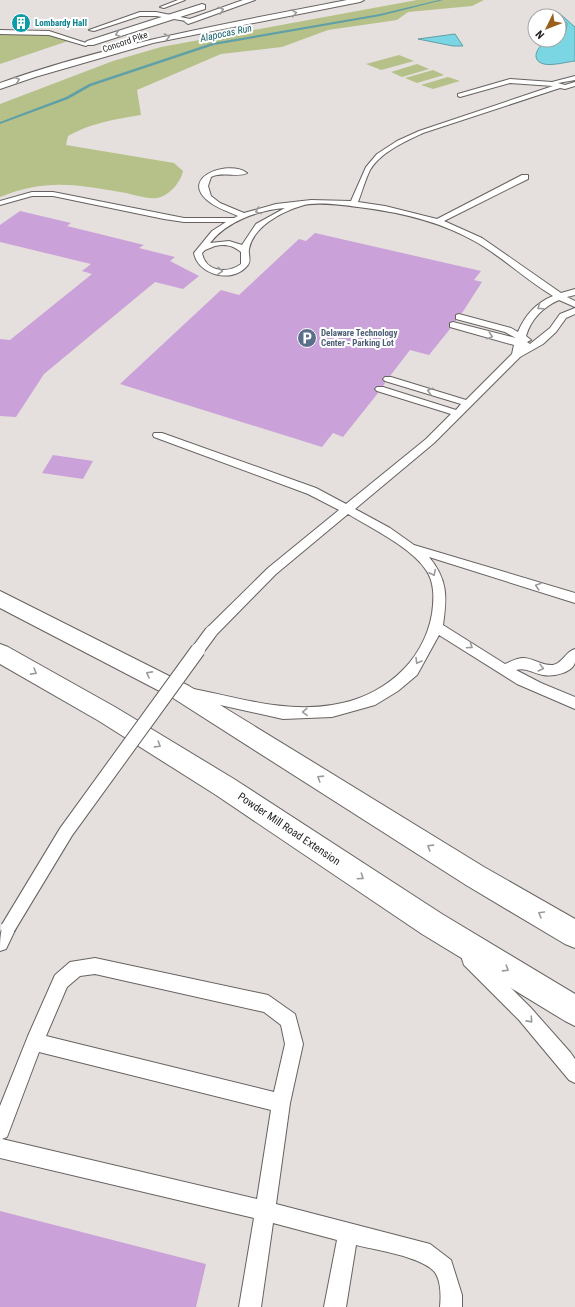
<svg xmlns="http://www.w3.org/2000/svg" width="575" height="1307" viewBox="0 0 575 1307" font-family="'Roboto Condensed',sans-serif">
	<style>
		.green { fill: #b6c089 }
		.water { fill: #7ad6e2; stroke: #5f9fa7 }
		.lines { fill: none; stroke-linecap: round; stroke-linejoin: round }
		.stream { fill: #5f9fa7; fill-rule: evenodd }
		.building { fill: #caa1d8 }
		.lane-casing { stroke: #676260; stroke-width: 2 }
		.highway-casing { stroke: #676260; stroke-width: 2 }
		.lane { fill: #fff; fill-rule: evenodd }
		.highway { fill: #fff; fill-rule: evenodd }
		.lane-bridge-far1-casing { stroke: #676260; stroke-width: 14; stroke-linecap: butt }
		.lane-bridge-casing { stroke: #676260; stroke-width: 16; stroke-linecap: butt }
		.lane-bridge-far1 { stroke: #fff; stroke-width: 12 }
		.lane-bridge { stroke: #fff; stroke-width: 14 }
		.oneway { stroke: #9b9a9a }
		.labels { text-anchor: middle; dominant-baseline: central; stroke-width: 4; stroke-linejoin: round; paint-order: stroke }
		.far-culture-label { font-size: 9px; font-weight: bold; fill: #0d838f; stroke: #fff; text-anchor: start }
		.far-street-label { font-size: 9px; fill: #211f1e; stroke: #fff }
		.far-service-label { font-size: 9px; font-weight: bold; fill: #4e5e75; stroke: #fff; text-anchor: start }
		.far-water-label { font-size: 10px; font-style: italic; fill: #12616a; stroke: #fff }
		.street-label { font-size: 11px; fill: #211f1e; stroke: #fff }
	</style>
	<rect width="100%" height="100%" fill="#e5e0dd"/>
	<!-- green -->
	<g class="green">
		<path d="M 417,0 L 484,0 L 472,6 L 408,12 L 397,20 L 328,30 L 282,47 L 221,54 L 137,90 L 141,115 C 115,119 91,123 68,136 L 66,145 L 174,163 L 183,171 C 181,182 169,196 157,198 C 149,200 129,193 120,192 C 75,184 44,179 0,197 L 0,104 L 113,61 L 161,47 Z"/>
		<polygon points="0,33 44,34 68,41 0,64"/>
		<polygon points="399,55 414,61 381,70 366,64"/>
		<polygon points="417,64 429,69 402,77 391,72"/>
		<polygon points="433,70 444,75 417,83 405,78"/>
		<polygon points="448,77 460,81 433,89 421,85"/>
	</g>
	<!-- water -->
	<g class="water">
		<path d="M 552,11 L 559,13 L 575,27 L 575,61 C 566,62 552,66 544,64 C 528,60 539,43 550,40 C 552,39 556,40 559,40 L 559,35 L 566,31 L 567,23 L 559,19 L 559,16 L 547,14 Z"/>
		<polygon points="455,34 463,46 453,46 418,39"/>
	</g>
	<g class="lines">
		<!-- stream -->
		<polygon class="stream" points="439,0 443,0 380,16 214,45 91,86 68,99 0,124 0,122 66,97 89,84 212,43 380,14"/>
	</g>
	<!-- building -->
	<g class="building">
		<polygon points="20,211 71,223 67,226 144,245 139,248 175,257 170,261 199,276 183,289 155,282 44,374 16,417 0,416 0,339 10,340 92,274 82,271 91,264 0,242 0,225"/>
		<polygon points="315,233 481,271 474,280 482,282 462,313 455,314 456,321 449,322 450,329 429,355 410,350 390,376 385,376 382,378 385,383 383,386 377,386 374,388 378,393 343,437 333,433 322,447 120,384 221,290 239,295 299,239 306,241"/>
		<polygon points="53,455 93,461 83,479 42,473"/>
		<polygon points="0,1211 206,1264 196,1307 0,1307"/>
	</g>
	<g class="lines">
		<!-- lane casing -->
		<g class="lane-casing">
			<g id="lane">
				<polygon points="178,0 185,0 164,8 160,7"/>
				<polygon points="140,12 156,12 195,20 192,22 156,16 140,16 94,31 89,30"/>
				<polygon points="0,30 49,31 89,44 86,46 49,35 0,34"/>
				<path d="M 575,76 L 575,80 L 558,83 L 565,85 L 575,82 L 575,86 L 565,89 L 560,88 L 423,133 C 404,142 381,152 370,170 C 365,180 362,192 358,202 L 385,206 L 437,219 L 522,175 L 528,175 L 528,179 L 444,221 L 482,238 L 561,293 L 575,289 L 575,295 L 567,297 L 575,301 L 575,307 L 559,300 C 543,307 531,319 526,336 L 531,340 L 527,342 L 530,344 L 550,328 L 560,314 L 575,308 L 575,314 L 566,318 L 556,332 L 543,344 L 520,357 L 434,443 L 355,509 L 390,528 L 414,545 L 575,593 L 575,603 L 429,557 C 448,580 447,597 443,625 L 505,664 C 510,662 517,658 523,658 C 533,658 542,666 553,665 C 563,663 565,652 575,649 C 575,653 575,658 575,662 C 573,673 552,677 543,675 C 532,673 526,667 516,670 L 541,683 L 575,697 L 575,709 L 517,684 L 439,635 L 417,675 L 398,691 L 375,705 L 332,717 L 283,719 L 184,697 L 182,693 L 184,689 L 189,688 C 236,697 284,713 332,705 C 381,698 423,664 432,614 C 434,599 435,583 426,570 C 412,548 371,528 348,514 L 276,574 L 216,635 L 211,637 L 206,635 L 205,632 L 206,629 L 268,568 L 339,510 L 308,494 L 154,437 L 153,435 L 154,433 L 162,433 L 316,488 L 346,504 L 426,439 L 451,414 L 377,391 L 375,389 L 377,387 L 383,387 L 456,410 L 461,404 L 385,381 L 383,379 L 385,377 L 391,377 L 466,400 L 512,354 L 514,345 L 450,327 L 450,323 L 453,322 L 516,338 L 505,332 L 456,319 L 456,315 L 459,314 L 511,328 L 518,332 C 525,315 536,303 553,296 C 526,280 504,258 476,242 C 440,221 399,212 358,207 C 343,205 314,201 301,206 C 281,212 253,227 249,249 C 248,255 252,261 247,266 C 232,284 198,275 194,253 L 212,231 L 226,222 L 184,222 L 164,219 L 53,196 L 32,196 L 0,205 L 0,201 L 32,192 L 53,192 L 184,218 L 234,218 L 238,216 C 227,211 216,208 207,200 C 180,176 230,160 247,173 C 239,178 222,171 211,177 L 208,186 L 211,196 L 220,203 L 244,213 L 276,204 L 311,200 L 351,201 L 366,167 L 377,154 L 397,141 L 419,131 L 553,86 L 510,83 L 460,97 L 458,96 L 458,94 L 510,79 L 552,82 ZM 285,208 L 256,224 L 242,245 L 229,241 L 210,243 C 227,221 259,210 285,208 ZM 215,246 C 225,244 232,245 241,252 L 241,264 C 228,274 205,272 202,253 L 205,250 Z"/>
				<path d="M 8,920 L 14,922 L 16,928 L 6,949 L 0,951 C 0,940 0,925 8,920 Z"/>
				<polygon points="470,951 476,953 531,1008 570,1052 575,1059 575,1083 569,1080 519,1020 464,965 462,959 464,953"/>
				<path d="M 95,958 L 268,995 L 295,1014 L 303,1044 L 290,1103 L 276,1204 L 430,1244 L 451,1260 L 462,1295 L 462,1307 L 440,1307 C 441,1297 441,1283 436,1274 C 426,1257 375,1250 356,1245 L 346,1307 L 324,1307 L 337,1240 L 273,1223 L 261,1307 L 239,1307 L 254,1218 L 0,1158 L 0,1106 L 28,1036 L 55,975 L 70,962 ZM 95,974 L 264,1012 L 281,1025 L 285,1044 L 274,1092 L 46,1036 L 67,987 L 80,976 ZM 39,1052 L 271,1110 L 257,1199 L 2,1139 L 7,1137 Z"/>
			</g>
		</g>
		<!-- highway casing -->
		<g class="highway-casing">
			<g id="highway">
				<polygon points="243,0 255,0 191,23 188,24 184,21"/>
				<path d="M 347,0 L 364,0 L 360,2 L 153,43 L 35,77 L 0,89 L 0,83 C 112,43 230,23 347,0 Z"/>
				<polygon points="202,4 205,5 205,9 93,45 87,45 85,43 87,41"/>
				<polygon points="0,591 189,686 484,867 575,919 575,948 565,944 466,885 173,698 0,608"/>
				<polygon points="0,644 8,647 115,707 234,779 442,914 575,994 575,1026 565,1021 422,934 216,795 99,721 0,664"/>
			</g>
		</g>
		<!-- lane -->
		<use href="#lane" class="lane"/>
		<!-- highway -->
		<use href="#highway" class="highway"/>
		<!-- lane-bridge-far1 casing -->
		<g class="lane-bridge-far1-casing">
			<polyline id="lane-bridge-far1" points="197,651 211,632"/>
		</g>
		<!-- lane-bridge casing -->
		<g class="lane-bridge-casing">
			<polyline id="lane-bridge" points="8,928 66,832 198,650"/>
		</g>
		<!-- lane-bridge-far1 -->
		<use href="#lane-bridge-far1" class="lane-bridge-far1"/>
		<!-- lane-bridge -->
		<use href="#lane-bridge" class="lane-bridge"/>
	</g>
	<!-- one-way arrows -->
	<defs><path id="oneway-chevron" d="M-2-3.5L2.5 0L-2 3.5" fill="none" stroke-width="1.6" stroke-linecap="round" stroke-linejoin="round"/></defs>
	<g class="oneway">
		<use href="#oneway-chevron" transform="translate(221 10) rotate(-18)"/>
		<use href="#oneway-chevron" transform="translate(294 13) rotate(-11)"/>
		<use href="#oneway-chevron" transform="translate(118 34) rotate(162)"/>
		<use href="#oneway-chevron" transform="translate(167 37) rotate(-12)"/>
		<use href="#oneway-chevron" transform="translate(17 80) rotate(-19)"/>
		<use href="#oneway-chevron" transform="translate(258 211) rotate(160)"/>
		<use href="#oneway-chevron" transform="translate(220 271) rotate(2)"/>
		<use href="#oneway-chevron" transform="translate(540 307) rotate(146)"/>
		<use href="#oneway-chevron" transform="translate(490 336) rotate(18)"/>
		<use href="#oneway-chevron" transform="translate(430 391) rotate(-163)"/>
		<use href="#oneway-chevron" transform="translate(433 573) rotate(63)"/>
		<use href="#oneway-chevron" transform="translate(538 586) rotate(-162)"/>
		<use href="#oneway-chevron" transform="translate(470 646) rotate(34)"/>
		<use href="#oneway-chevron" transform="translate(418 661) rotate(121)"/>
		<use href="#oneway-chevron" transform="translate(541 668) rotate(14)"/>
		<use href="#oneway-chevron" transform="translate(34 672) rotate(29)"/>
		<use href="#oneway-chevron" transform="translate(149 674) rotate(-152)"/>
		<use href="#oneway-chevron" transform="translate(305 712) rotate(178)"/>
		<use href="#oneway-chevron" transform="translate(158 745) rotate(32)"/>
		<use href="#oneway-chevron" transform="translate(320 778) rotate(-148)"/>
		<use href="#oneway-chevron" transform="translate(430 847) rotate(-148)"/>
		<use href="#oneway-chevron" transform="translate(361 877) rotate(34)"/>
		<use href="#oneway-chevron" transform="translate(541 914) rotate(-150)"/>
		<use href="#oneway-chevron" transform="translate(506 969) rotate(32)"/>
		<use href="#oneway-chevron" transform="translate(530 1020) rotate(48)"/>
	</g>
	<!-- icons -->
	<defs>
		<g id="building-disc" transform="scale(1)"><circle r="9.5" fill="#0f9aa8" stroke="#fff"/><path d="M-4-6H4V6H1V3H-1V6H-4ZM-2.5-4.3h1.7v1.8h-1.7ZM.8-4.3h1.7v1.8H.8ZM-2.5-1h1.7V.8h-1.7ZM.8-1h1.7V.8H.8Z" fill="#fff"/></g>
		<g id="parking-disc" transform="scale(1)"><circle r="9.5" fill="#5c6f8a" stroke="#fff"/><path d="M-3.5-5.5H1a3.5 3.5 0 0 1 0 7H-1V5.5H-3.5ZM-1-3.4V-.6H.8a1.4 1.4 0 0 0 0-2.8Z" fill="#fff"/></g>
	</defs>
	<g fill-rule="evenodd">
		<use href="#building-disc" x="21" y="23"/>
		<use href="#parking-disc" x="307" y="338"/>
	</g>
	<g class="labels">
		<!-- far-culture labels -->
		<g class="far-culture-label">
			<text x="35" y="23">Lombardy Hall</text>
		</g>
		<!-- far-street labels -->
		<g class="far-street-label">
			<text transform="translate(125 42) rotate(-19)">Concord Pike</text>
		</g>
		<!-- far-service labels -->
		<g class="far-service-label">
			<text x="321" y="333">Delaware Technology<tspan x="321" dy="10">Center - Parking Lot</tspan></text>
		</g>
		<!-- far-water labels -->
		<g class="far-water-label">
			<text transform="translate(226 33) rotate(-12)">Alapocas Run</text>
		</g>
		<!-- street labels -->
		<g class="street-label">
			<text transform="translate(289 829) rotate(34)">Powder Mill Road Extension</text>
		</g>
	</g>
	<!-- north arrow -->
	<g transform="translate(547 28) rotate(227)"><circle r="19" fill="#ffffff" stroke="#a6a5a5"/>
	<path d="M0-3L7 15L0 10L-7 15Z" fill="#98601c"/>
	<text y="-6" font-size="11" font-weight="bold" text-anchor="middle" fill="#211f1e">N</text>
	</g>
</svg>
